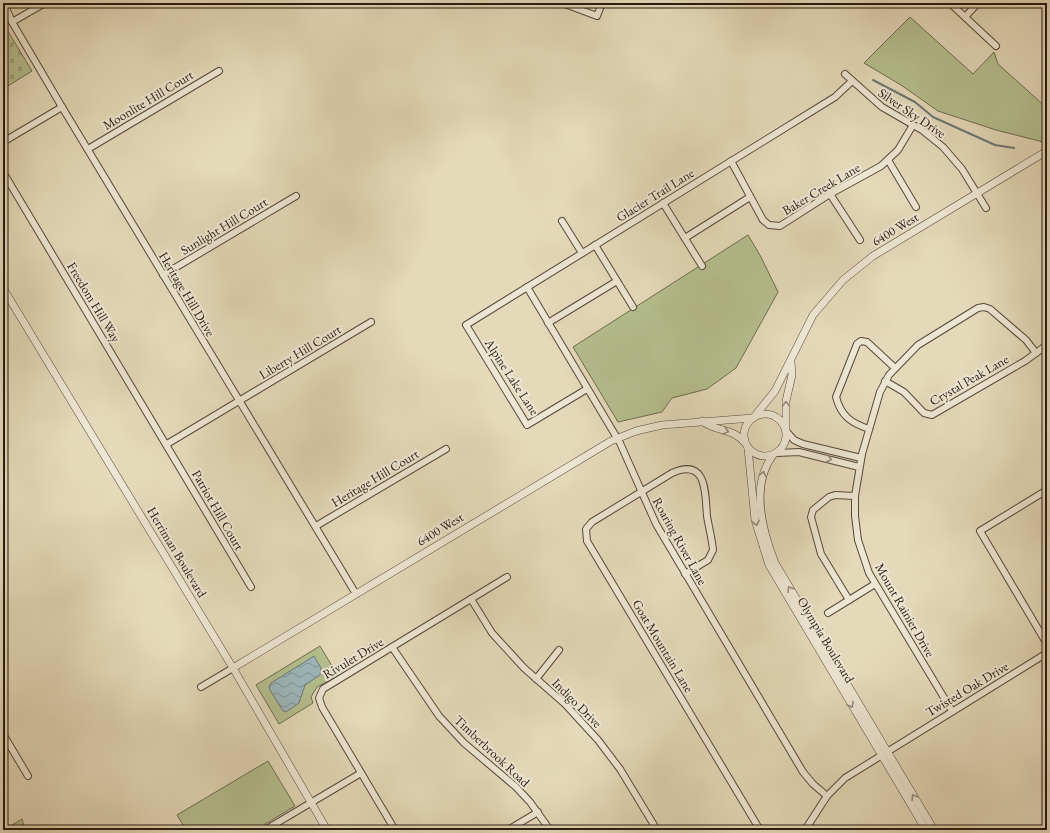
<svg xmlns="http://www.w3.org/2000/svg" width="1050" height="833" viewBox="0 0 1050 833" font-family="'EB Garamond',serif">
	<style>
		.green { fill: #b5bf8e; stroke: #6e6c50 }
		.cemetery { fill: url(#cemetery-stones); stroke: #6e6c50 }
		.water { fill: url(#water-waves); stroke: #6d7877 }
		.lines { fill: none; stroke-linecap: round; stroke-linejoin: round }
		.stream { stroke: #6d7877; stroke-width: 2 }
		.minor-casing { stroke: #56493b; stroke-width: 8 }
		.tertiary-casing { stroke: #56493b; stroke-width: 8 }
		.minor { stroke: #ede6d2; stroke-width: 6 }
		.tertiary { stroke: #ede6d2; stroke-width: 7 }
		.oneway { stroke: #948a7b }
		.labels { text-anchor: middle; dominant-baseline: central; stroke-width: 4; stroke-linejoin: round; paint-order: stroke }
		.street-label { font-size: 13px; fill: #271911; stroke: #ede6d2 }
	</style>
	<defs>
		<pattern id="cemetery-stones" width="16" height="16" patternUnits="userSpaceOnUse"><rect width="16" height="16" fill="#b5bf8e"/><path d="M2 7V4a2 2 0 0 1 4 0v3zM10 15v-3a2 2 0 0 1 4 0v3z" fill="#9ca479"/></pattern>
		<pattern id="water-waves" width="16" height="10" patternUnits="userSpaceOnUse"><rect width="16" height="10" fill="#9cb7bb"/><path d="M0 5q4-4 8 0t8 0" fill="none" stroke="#7f9497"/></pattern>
	</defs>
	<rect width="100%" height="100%" fill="#e4d9b9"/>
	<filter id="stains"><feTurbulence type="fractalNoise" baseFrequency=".005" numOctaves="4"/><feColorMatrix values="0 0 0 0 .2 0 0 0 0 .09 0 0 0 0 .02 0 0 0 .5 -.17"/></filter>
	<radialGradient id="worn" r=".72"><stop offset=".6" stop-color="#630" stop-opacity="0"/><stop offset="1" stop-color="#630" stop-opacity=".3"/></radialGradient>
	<!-- green -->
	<g class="green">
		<polygon points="910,17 973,74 994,52 998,64 1047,108 1047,143 996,130 938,111 901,85 864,63"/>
		<polygon points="748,235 761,257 778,292 736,368 707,389 672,398 662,412 618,422 573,347"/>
		<polygon points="320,646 338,676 317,687 311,697 313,703 279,724 256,685"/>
		<polygon points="268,761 295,806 255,830 186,830 177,815"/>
		<polygon points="22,819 25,830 4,830"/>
	</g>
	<!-- cemetery -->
	<polygon class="cemetery" points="3,23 32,71 3,89"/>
	<!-- water -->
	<polygon class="water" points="314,656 321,668 320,675 305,685 299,703 286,712 283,711 270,690 269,687 271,683"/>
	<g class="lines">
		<!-- stream -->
		<polyline class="stream" points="873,80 915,102 933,117 995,145 1014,148"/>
		<!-- minor casing -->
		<g class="minor-casing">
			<g id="minor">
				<polyline points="4,3 12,22 62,107 356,594"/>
				<polyline points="562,3 597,16 602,3"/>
				<polyline points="950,3 996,46"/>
				<polyline points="965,17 978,3"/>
				<polyline points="12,22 45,3"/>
				<polyline points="845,74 882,107 922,130 943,147 962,169 986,208"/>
				<polyline points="3,142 62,107"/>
				<polyline points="88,149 219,71"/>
				<polyline points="888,160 916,207"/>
				<polyline points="731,161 763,220 769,225 780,226 830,194 881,166 898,150 913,125"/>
				<polyline points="3,172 251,587"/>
				<polyline points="830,194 860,240"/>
				<polyline points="663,203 702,266"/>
				<polyline points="562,221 582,253"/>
				<polyline points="685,238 750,197"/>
				<polyline points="595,245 633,307"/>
				<polyline points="163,275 296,196"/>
				<polyline points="527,287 620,443 656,524 803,772 813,784 827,796"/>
				<polyline points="548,323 617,281"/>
				<polyline points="885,381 904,392 924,413 932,415 1025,361 1047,345"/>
				<polyline points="587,389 527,425 466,325 835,97 852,81"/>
				<path d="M 869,429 C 851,423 841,416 836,397 L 857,344 L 861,341 L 867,342 L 895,368"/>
				<polyline points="786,431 794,440 803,444 861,458"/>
				<polyline points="167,444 371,322"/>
				<polyline points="777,453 799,452 859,467"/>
				<polyline points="1047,490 980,531 1047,644"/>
				<polyline points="316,526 446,449"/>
				<path d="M 685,574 L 708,560 L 713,550 C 712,539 709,528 707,516 C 705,495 708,457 672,473 L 592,522 L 586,529 L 587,541 L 760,830"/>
				<polyline points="471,599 492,633 524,668 565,704 598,740 620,769 657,830"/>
				<polyline points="849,600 821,554 811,517 813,510 829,497 835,495 855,496"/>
				<polyline points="828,613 875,584"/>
				<polyline points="392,647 439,716 464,743 516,787 530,802 550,830"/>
				<polyline points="536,679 559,650"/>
				<polyline points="201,687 233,668"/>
				<polyline points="952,711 869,573 858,540 855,516 855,496 862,454 880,392 889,375 918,345 978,308 984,307 990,309 1026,340 1036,353"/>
				<polyline points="3,734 28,776"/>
				<polyline points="265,830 361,773"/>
				<polyline points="395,830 322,707 319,698 323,689 507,577"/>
				<polyline points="508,830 538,812"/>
				<polyline points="805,830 827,796 845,778 1047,653"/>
			</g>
		</g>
		<!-- tertiary casing -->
		<g class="tertiary-casing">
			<g id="tertiary">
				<polyline points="3,288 233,668 327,830"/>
				<circle cx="765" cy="435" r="21"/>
				<polyline points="754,417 775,391 813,315 843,280 873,256 1047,151"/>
				<path d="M 702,421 C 716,432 734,428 745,443"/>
				<polyline points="786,429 786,401 792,375 791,362"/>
				<polyline points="748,448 755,520 769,565 926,830"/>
				<path d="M 773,455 C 750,486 762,530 775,563 L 934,830"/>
				<polyline points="233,668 611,441 636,431 662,425 753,418"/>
			</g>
		</g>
		<!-- minor -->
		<use href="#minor" class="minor"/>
		<!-- tertiary -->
		<use href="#tertiary" class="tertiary"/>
	</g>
	<!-- one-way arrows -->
	<defs><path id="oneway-chevron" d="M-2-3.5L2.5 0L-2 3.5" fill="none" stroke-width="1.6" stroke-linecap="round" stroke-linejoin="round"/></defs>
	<g class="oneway">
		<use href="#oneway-chevron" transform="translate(786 404) rotate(-88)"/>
		<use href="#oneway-chevron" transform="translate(726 431) rotate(15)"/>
		<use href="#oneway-chevron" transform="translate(829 459) rotate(13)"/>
		<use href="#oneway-chevron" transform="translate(763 474) rotate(-76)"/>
		<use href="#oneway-chevron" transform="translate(756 523) rotate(79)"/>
		<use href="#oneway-chevron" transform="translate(790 589) rotate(-121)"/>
		<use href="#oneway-chevron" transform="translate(851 705) rotate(59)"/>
		<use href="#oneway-chevron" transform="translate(914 797) rotate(-121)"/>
	</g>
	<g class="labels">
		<!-- street labels -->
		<g class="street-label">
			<text transform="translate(148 100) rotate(-31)">Moonlite Hill Court</text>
			<text transform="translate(912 113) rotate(34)">Silver Sky Drive</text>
			<text transform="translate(821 189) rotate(-31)">Baker Creek Lane</text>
			<text transform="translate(655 195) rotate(-32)">Glacier Trail Lane</text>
			<text transform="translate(224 226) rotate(-31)">Sunlight Hill Court</text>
			<text transform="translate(895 229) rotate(-31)">6400 West</text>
			<text transform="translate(187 294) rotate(59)">Heritage Hill Drive</text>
			<text transform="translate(94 302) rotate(59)">Freedom Hill Way</text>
			<text transform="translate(300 352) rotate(-31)">Liberty Hill Court</text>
			<text transform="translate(512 377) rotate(57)">Alpine Lake Lane</text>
			<text transform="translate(969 380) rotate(-30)">Crystal Peak Lane</text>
			<text transform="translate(375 478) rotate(-31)">Heritage Hill Court</text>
			<text transform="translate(218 510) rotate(60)">Patriot Hill Court</text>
			<text transform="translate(440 529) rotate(-31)">6400 West</text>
			<text transform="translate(680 541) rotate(61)">Roaring River Lane</text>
			<text transform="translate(177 552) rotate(59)">Herriman Boulevard</text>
			<text transform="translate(905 610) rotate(60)">Mount Rainier Drive</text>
			<text transform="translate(826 640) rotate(59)">Olympia Boulevard</text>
			<text transform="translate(663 646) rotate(59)">Goat Mountain Lane</text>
			<text transform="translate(353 658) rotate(-31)">Rivulet Drive</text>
			<text transform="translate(967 689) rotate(-31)">Twisted Oak Drive</text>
			<text transform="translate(577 703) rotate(45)">Indigo Drive</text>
			<text transform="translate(492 751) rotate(43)">Timberbrook Road</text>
		</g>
	</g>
	<!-- margin -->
	<rect width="1050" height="833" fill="none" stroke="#e4d9b9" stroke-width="16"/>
	<rect x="4" y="4" width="1042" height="825" fill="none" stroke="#271911" stroke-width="2"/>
	<rect x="8" y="8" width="1034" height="817" fill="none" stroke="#271911"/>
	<rect width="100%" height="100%" filter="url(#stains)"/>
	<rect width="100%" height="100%" fill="url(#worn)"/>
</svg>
